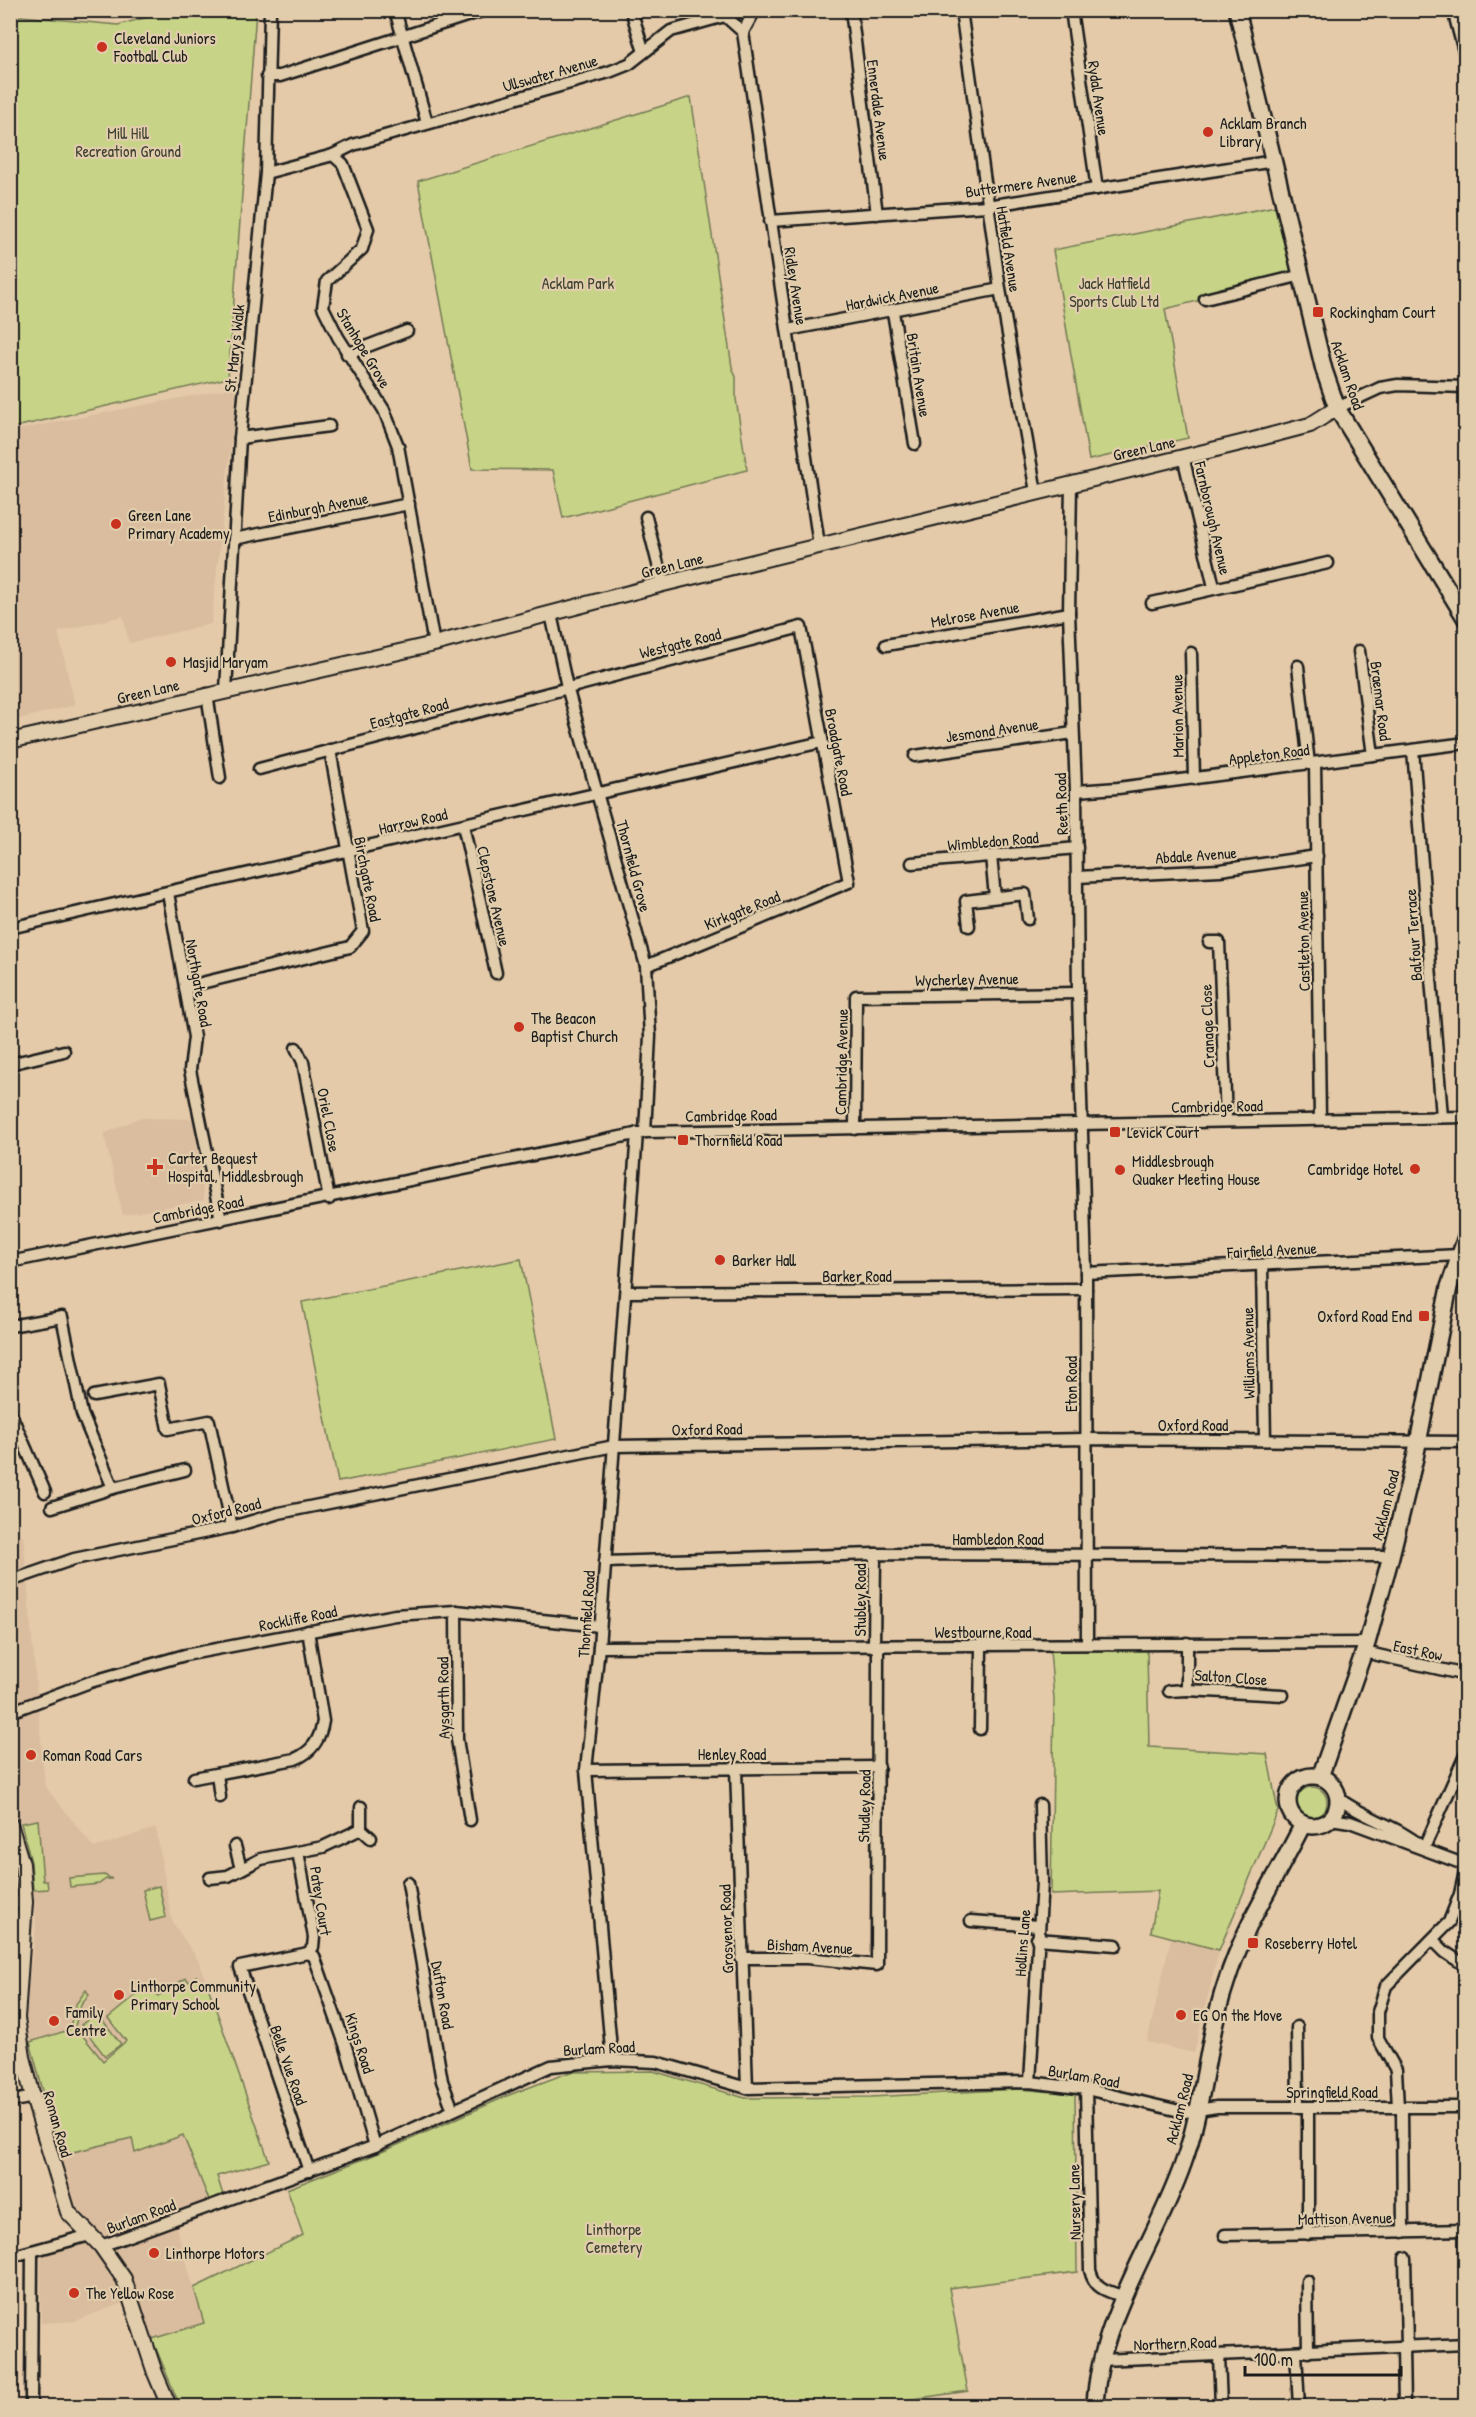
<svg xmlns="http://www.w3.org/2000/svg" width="1476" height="2417" viewBox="0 0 1476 2417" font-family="'Patrick Hand',sans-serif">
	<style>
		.built { fill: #dabc9e }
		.green { fill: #c7d487; stroke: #727852; stroke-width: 1.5 }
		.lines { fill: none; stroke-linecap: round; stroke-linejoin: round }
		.street-casing { stroke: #1c1c1c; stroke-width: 15 }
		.secondary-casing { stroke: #1c1c1c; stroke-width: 18 }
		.primary-casing { stroke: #1c1c1c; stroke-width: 20 }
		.street { stroke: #e1cdab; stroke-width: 10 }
		.secondary { stroke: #e1cdab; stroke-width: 14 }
		.primary { stroke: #e1cdab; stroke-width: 15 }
		.poi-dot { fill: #c8321e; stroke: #e1cdab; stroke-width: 2 }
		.labels { text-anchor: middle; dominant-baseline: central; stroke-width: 4.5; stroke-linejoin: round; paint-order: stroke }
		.poi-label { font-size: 16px; fill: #1c1c1c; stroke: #e1cdab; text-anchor: start }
		.street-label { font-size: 16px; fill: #1c1c1c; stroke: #e1cdab }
		.park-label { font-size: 16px; fill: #3e4131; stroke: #e1cdab }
	</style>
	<rect width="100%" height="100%" fill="#e4caa9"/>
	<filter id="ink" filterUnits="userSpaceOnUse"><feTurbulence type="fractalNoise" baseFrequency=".0167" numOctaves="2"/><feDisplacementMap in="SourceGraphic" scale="12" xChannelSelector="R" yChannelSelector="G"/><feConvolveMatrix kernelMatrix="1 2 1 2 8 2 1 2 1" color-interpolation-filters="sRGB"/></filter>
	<g filter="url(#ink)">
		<!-- built -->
		<g class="built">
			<polygon points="237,387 211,624 129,643 123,616 58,632 75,705 15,720 10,705 11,431"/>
			<polygon points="139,1118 193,1119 204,1200 123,1215 104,1134"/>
			<polygon points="23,1535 45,1786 94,1848 156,1828 172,1921 199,1962 269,2161 217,2176 223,2195 209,2200 176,2227 204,2323 152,2339 125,2302 75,2321 41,2323 41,2256 76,2243 60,2155 34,2065 25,2008 36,1927 31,1862 11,1791 10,1540"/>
			<polygon points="1171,1939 1219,1950 1194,2053 1147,2042"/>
		</g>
		<!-- green -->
		<g class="green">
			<polygon points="174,10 256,11 228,378 11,428 11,15 118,25"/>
			<polygon points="25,11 147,11 113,18"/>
			<polygon points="691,97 732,367 736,377 736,399 747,470 563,518 553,470 472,469 418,181"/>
			<polygon points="1276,206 1293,277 1165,309 1188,438 1089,460 1053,250"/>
			<polygon points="521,1259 556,1439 338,1482 302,1302"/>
			<polygon points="1050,1650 1147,1650 1149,1747 1267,1754 1278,1811 1219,1950 1151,1932 1158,1891 1051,1895 1054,1699"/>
			<circle cx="1312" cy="1802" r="15"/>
			<polygon points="38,1820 43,1881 47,1881 48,1889 33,1890 31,1862 21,1823"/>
			<polygon points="104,1875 112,1879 106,1879 99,1884 70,1887 69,1878"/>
			<polygon points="159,1886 166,1917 150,1921 143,1890"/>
			<polygon points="196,1976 201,1984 206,1981 269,2161 217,2176 223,2195 209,2200 183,2135 135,2153 132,2138 60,2155 30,2042 69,2030 76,2004 86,1990 89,1995 81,2005 75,2026 103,2061 126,2041 108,2018 146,1987 150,1986 158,1996 186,1978 189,1982"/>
			<polygon points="97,2013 121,2044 105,2056 81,2025"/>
			<polygon points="653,2071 745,2098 871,2097 1019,2089 1075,2094 1077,2272 949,2288 968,2391 864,2406 180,2406 152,2339 204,2323 194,2288 303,2235 287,2189 384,2151 509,2095 570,2072"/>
		</g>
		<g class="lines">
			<!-- street casing -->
			<g class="street-casing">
				<g id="street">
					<polyline points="395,10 427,123"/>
					<polyline points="631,10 644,52"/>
					<polyline points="851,10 877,214"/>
					<polyline points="961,10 1000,289 1036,492"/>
					<polyline points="1071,10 1097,189"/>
					<polyline points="1453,10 1466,59"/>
					<polyline points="725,16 743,32"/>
					<polyline points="743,32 819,545"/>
					<polyline points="743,32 755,10"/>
					<polyline points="267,76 280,76 485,10"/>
					<polyline points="333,155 353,145 609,72 629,64 671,31 746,10"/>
					<polyline points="266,173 333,155 343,164 368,229 362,249 327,281 323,307 338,337 384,410 398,446 434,644"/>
					<polyline points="770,221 987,206 1274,161"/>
					<polyline points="1205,299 1302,275"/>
					<polyline points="893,312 915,444"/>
					<polyline points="788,330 1000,289"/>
					<polyline points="347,354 407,331"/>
					<polyline points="1337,408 1380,388 1398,385 1466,387"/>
					<polyline points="240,438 329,426"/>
					<polyline points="1183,456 1214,587"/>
					<polyline points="1071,483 1069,613 1076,791 1078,993 1086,1273 1087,1644"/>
					<polyline points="646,517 663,584"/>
					<polyline points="234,539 409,504"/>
					<polyline points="1152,603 1328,563"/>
					<polyline points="551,614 567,687 646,966 650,1036 645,1132"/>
					<polyline points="886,645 1069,613"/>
					<polyline points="1359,651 1373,755"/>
					<polyline points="1191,653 1194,779"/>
					<polyline points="1298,666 1309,764"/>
					<polyline points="226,690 240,438 266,173 270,10"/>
					<polyline points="207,694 220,778"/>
					<polyline points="1413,750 1442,1117"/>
					<polyline points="915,756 1073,733"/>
					<polyline points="1315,763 1320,1119"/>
					<polyline points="259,769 801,627 849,882 646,966"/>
					<polyline points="1076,791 1118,788 1466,743"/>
					<polyline points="463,825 496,973"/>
					<polyline points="991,856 995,897"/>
					<polyline points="912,863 1077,848"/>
					<polyline points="1077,877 1220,870 1317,856"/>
					<polyline points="168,893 194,1037 190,1070 221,1220"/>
					<polyline points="969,926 966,901 1025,894 1028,919"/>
					<polyline points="10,928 822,742"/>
					<polyline points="1209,942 1219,942 1226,1120"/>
					<polyline points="185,987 350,947 363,931 330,750"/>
					<polyline points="296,1048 303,1062 329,1199"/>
					<polyline points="10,1064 64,1051"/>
					<polyline points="855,1129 856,996 1078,993"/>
					<polyline points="10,1262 645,1132 1466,1117"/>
					<polyline points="1262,1266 1265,1440"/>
					<polyline points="1086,1273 1459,1255"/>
					<polyline points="627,1292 1086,1289"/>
					<polyline points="10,1326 62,1317 82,1414 113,1488 185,1470"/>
					<polyline points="94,1396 159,1384 168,1429 209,1421 232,1527"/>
					<polyline points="10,1412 45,1492"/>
					<polyline points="52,1507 113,1488"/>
					<polyline points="605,1562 875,1554 1391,1556"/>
					<polyline points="10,1581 74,1559 232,1527 279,1513 614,1446 1086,1439 1466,1442"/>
					<polyline points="456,1611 457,1739 470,1820"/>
					<polyline points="1187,1643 1187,1690 1283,1695"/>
					<polyline points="599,1647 1367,1643"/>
					<polyline points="874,1647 875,1554"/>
					<polyline points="1364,1652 1466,1675"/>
					<polyline points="1169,1691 1187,1690"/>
					<polyline points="10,1712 90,1682 185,1655 395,1615 456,1611 600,1626"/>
					<polyline points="980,1729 981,1647"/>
					<polyline points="736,1769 747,2088"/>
					<polyline points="586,1770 879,1767"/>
					<polyline points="217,1774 220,1797"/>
					<path d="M 194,1778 L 295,1759 C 312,1752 320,1740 323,1721 L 308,1631"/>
					<path d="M 1338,1798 C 1364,1818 1396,1825 1421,1846"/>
					<polyline points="1331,1819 1350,1822 1466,1865"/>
					<polyline points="361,1829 371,1838"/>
					<polyline points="235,1846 241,1869"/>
					<polyline points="1424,1848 1466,1753"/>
					<polyline points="298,1852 314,1937 313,1947 308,1953"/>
					<polyline points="210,1878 228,1876 261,1859 323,1847 361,1829 361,1807"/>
					<polyline points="408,1883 442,2081 453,2110"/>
					<polyline points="10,1902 25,1902"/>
					<polyline points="971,1921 1038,1926"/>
					<polyline points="1037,1939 1116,1945"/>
					<polyline points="1433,1940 1445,1952 1466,1966"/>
					<polyline points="308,1953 240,1967 309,2171"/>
					<polyline points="308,1953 314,1956 346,2047 375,2146"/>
					<polyline points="741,1958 807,1958 877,1965 878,1647"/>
					<polyline points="1297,2027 1298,2106"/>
					<polyline points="612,2060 586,1770 599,1647 637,1133"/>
					<polyline points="1030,2082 1042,1882 1040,1805"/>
					<path d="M 1086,2089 L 1090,2270 C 1094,2288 1106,2291 1122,2296"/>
					<polyline points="10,2102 33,2097"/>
					<polyline points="1308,2107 1308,2234"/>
					<polyline points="1398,2107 1396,2070 1378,2038 1378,2012 1386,1986 1449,1922 1460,1894 1466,1867"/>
					<polyline points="1402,2107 1403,2232"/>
					<polyline points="1225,2235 1466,2230"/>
					<polyline points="101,2246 375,2146 551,2066 612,2060 656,2062 747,2088 1030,2082 1086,2089 1184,2112 1217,2107 1466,2107"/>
					<polyline points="10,2257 90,2235"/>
					<polyline points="1405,2258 1407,2347"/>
					<polyline points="1307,2281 1308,2352"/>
					<polyline points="1403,2347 1404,2406"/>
					<polyline points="1296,2353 1299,2406"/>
					<polyline points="1219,2356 1221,2406"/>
					<polyline points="1101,2360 1466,2344"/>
					<polyline points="31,2406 32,2251"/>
				</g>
			</g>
			<!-- secondary casing -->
			<g class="secondary-casing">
				<g id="secondary">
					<polyline points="10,741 434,644 663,584 1249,441 1310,425 1337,408"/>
					<polyline points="10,1824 22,1864 25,1902 17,2018 23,2057 33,2097 68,2212 101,2246 124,2279 155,2373 169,2406"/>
				</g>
			</g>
			<!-- primary casing -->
			<g class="primary-casing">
				<g id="primary">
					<polyline points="1237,10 1324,370 1337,408 1466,619"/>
					<circle cx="1313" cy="1801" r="25"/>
					<polyline points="1320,1777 1367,1643 1391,1556 1415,1458 1449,1287 1466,1237"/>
					<path d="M 1095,2406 C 1099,2318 1154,2246 1183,2164 C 1204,2106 1206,2042 1226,1983 C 1244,1925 1277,1877 1303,1824"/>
				</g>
			</g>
			<!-- street -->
			<use href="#street" class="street"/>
			<!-- secondary -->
			<use href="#secondary" class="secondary"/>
			<!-- primary -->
			<use href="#primary" class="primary"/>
		</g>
	</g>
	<!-- markers -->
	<g class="poi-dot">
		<circle cx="102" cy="47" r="6"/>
		<circle cx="1208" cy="132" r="6"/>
		<rect x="1312" y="306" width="12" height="12" rx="3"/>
		<circle cx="116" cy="524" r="6"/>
		<circle cx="171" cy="662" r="6"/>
		<circle cx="519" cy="1027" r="6"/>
		<rect x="1109" y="1126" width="12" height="12" rx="3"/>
		<rect x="677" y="1134" width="12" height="12" rx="3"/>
		<path d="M152 1158h6v6h6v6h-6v6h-6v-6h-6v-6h6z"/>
		<circle cx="1415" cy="1169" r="6"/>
		<circle cx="1120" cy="1170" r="6"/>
		<circle cx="720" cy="1260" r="6"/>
		<rect x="1418" y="1310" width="12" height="12" rx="3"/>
		<circle cx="31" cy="1755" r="6"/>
		<rect x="1247" y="1937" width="12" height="12" rx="3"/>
		<circle cx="119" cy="1995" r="6"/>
		<circle cx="1181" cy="2015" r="6"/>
		<circle cx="54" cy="2021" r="6"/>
		<circle cx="154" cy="2253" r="6"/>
		<circle cx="74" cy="2293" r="6"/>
	</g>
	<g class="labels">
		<!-- poi labels -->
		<g class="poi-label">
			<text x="114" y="38">Cleveland Juniors<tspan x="114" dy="18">Football Club</tspan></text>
			<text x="1220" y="123">Acklam Branch<tspan x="1220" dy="18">Library</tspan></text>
			<text x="1330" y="312">Rockingham Court</text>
			<text x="128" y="515">Green Lane<tspan x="128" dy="18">Primary Academy</tspan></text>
			<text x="183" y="662">Masjid Maryam</text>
			<text x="531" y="1018">The Beacon<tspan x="531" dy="18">Baptist Church</tspan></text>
			<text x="1127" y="1132">Levick Court</text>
			<text x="695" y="1140">Thornfield Road</text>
			<text x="168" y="1158">Carter Bequest<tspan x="168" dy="18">Hospital, Middlesbrough</tspan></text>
			<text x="1132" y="1161">Middlesbrough<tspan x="1132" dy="18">Quaker Meeting House</tspan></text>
			<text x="1403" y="1169" text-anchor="end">Cambridge Hotel</text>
			<text x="732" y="1260">Barker Hall</text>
			<text x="1412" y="1316" text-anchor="end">Oxford Road End</text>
			<text x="43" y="1755">Roman Road Cars</text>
			<text x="1265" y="1943">Roseberry Hotel</text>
			<text x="131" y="1986">Linthorpe Community<tspan x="131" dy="18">Primary School</tspan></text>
			<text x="66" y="2012">Family<tspan x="66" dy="18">Centre</tspan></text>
			<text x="1193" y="2015">EG On the Move</text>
			<text x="166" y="2253">Linthorpe Motors</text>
			<text x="86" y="2293">The Yellow Rose</text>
		</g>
		<!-- street labels -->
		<g class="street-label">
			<text transform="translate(550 73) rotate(-16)">Ullswater Avenue</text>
			<text transform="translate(1099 98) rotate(82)">Rydal Avenue</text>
			<text transform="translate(879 110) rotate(83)">Ennerdale Avenue</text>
			<text transform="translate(1021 184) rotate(-8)">Buttermere Avenue</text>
			<text transform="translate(1009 249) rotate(81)">Hatfield Avenue</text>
			<text transform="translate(796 286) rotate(81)">Ridley Avenue</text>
			<text transform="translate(892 296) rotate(-11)">Hardwick Avenue</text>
			<text transform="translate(234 348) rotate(-84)">St. Mary's Walk</text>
			<text transform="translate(364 348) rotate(59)">Stanhope Grove</text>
			<text transform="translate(919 375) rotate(81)">Britain Avenue</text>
			<text transform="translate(1348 375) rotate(71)">Acklam Road</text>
			<text transform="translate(1144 448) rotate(-13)">Green Lane</text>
			<text transform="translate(318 507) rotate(-11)">Edinburgh Avenue</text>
			<text transform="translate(1213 518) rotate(77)">Farnborough Avenue</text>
			<text transform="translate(672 565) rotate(-14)">Green Lane</text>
			<text transform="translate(975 614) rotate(-10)">Melrose Avenue</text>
			<text transform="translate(680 643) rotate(-14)">Westgate Road</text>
			<text transform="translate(148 691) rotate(-13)">Green Lane</text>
			<text transform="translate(1381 701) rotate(83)">Braemar Road</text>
			<text transform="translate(409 713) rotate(-15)">Eastgate Road</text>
			<text transform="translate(1177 716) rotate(-91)">Marion Avenue</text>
			<text transform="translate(992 730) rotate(-8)">Jesmond Avenue</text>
			<text transform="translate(839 752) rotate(79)">Broadgate Road</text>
			<text transform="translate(1269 754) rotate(-7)">Appleton Road</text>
			<text transform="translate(1061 804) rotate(-92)">Reeth Road</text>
			<text transform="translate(413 821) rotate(-13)">Harrow Road</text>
			<text transform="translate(993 841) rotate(-5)">Wimbledon Road</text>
			<text transform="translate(1196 855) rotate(-4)">Abdale Avenue</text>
			<text transform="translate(634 866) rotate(75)">Thornfield Grove</text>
			<text transform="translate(368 879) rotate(79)">Birchgate Road</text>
			<text transform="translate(494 896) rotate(77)">Clepstone Avenue</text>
			<text transform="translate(742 910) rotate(-22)">Kirkgate Road</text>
			<text transform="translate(1413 935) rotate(-94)">Balfour Terrace</text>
			<text transform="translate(1303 941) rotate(-91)">Castleton Avenue</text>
			<text transform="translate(967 979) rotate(-1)">Wycherley Avenue</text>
			<text transform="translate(199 983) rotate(80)">Northgate Road</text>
			<text transform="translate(1207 1026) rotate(-92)">Cranage Close</text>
			<text transform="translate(841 1062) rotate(-89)">Cambridge Avenue</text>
			<text transform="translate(1217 1106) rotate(-1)">Cambridge Road</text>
			<text transform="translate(731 1115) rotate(-1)">Cambridge Road</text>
			<text transform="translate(329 1120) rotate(79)">Oriel Close</text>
			<text transform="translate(198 1209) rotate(-11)">Cambridge Road</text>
			<text transform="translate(1272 1250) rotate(-3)">Fairfield Avenue</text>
			<text x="857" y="1276">Barker Road</text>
			<text transform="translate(1248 1353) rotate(-91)">Williams Avenue</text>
			<text transform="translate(1071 1384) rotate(-90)">Eton Road</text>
			<text x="1193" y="1425">Oxford Road</text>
			<text transform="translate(707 1429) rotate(-1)">Oxford Road</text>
			<text transform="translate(1385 1505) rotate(-76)">Acklam Road</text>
			<text transform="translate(226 1511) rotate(-14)">Oxford Road</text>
			<text x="998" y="1539">Hambledon Road</text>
			<text transform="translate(860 1600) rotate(-90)">Stubley Road</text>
			<text transform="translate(586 1614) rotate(-86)">Thornfield Road</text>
			<text transform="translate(298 1618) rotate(-11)">Rockliffe Road</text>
			<text x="983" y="1632">Westbourne Road</text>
			<text transform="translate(1418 1650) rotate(12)">East Row</text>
			<text transform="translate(1231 1677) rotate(4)">Salton Close</text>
			<text transform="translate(443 1698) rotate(-91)">Aysgarth Road</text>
			<text x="732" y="1754">Henley Road</text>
			<text transform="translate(864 1806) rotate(-89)">Studley Road</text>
			<text transform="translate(321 1901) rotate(81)">Patey Court</text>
			<text transform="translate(726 1929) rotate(-92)">Grosvenor Road</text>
			<text transform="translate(1022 1943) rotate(-86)">Hollins Lane</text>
			<text transform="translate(810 1946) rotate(3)">Bisham Avenue</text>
			<text transform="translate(443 1995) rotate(80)">Dufton Road</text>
			<text transform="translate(360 2043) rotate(72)">Kings Road</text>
			<text transform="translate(599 2048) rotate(-3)">Burlam Road</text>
			<text transform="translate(289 2065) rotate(71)">Belle Vue Road</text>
			<text transform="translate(1084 2076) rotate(10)">Burlam Road</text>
			<text x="1332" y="2092">Springfield Road</text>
			<text transform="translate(1179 2109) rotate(-76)">Acklam Road</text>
			<text transform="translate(58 2124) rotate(74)">Roman Road</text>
			<text transform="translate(1074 2202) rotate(-91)">Nursery Lane</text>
			<text transform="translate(141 2216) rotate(-20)">Burlam Road</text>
			<text transform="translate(1345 2218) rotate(-1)">Mattison Avenue</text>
			<text transform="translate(1175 2343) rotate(-2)">Northern Road</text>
		</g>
		<!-- park labels -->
		<g class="park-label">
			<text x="128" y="133">Mill Hill<tspan x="128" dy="18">Recreation Ground</tspan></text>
			<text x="578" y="283">Acklam Park</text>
			<text x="1114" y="283">Jack Hatfield<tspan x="1114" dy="18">Sports Club Ltd</tspan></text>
			<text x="614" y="2229">Linthorpe<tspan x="614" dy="18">Cemetery</tspan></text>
		</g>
	</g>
	<!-- margin -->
	<rect width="1476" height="2417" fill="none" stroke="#e1cdab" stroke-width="36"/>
	<rect x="18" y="18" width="1440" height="2381" fill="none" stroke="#1c1c1c" stroke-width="2" filter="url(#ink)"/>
	<!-- scale -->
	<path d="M1245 2366v9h156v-9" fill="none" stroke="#1c1c1c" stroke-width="3"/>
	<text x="1254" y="2366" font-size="18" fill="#1c1c1c" stroke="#e1cdab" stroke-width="4.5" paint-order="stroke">100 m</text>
</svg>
